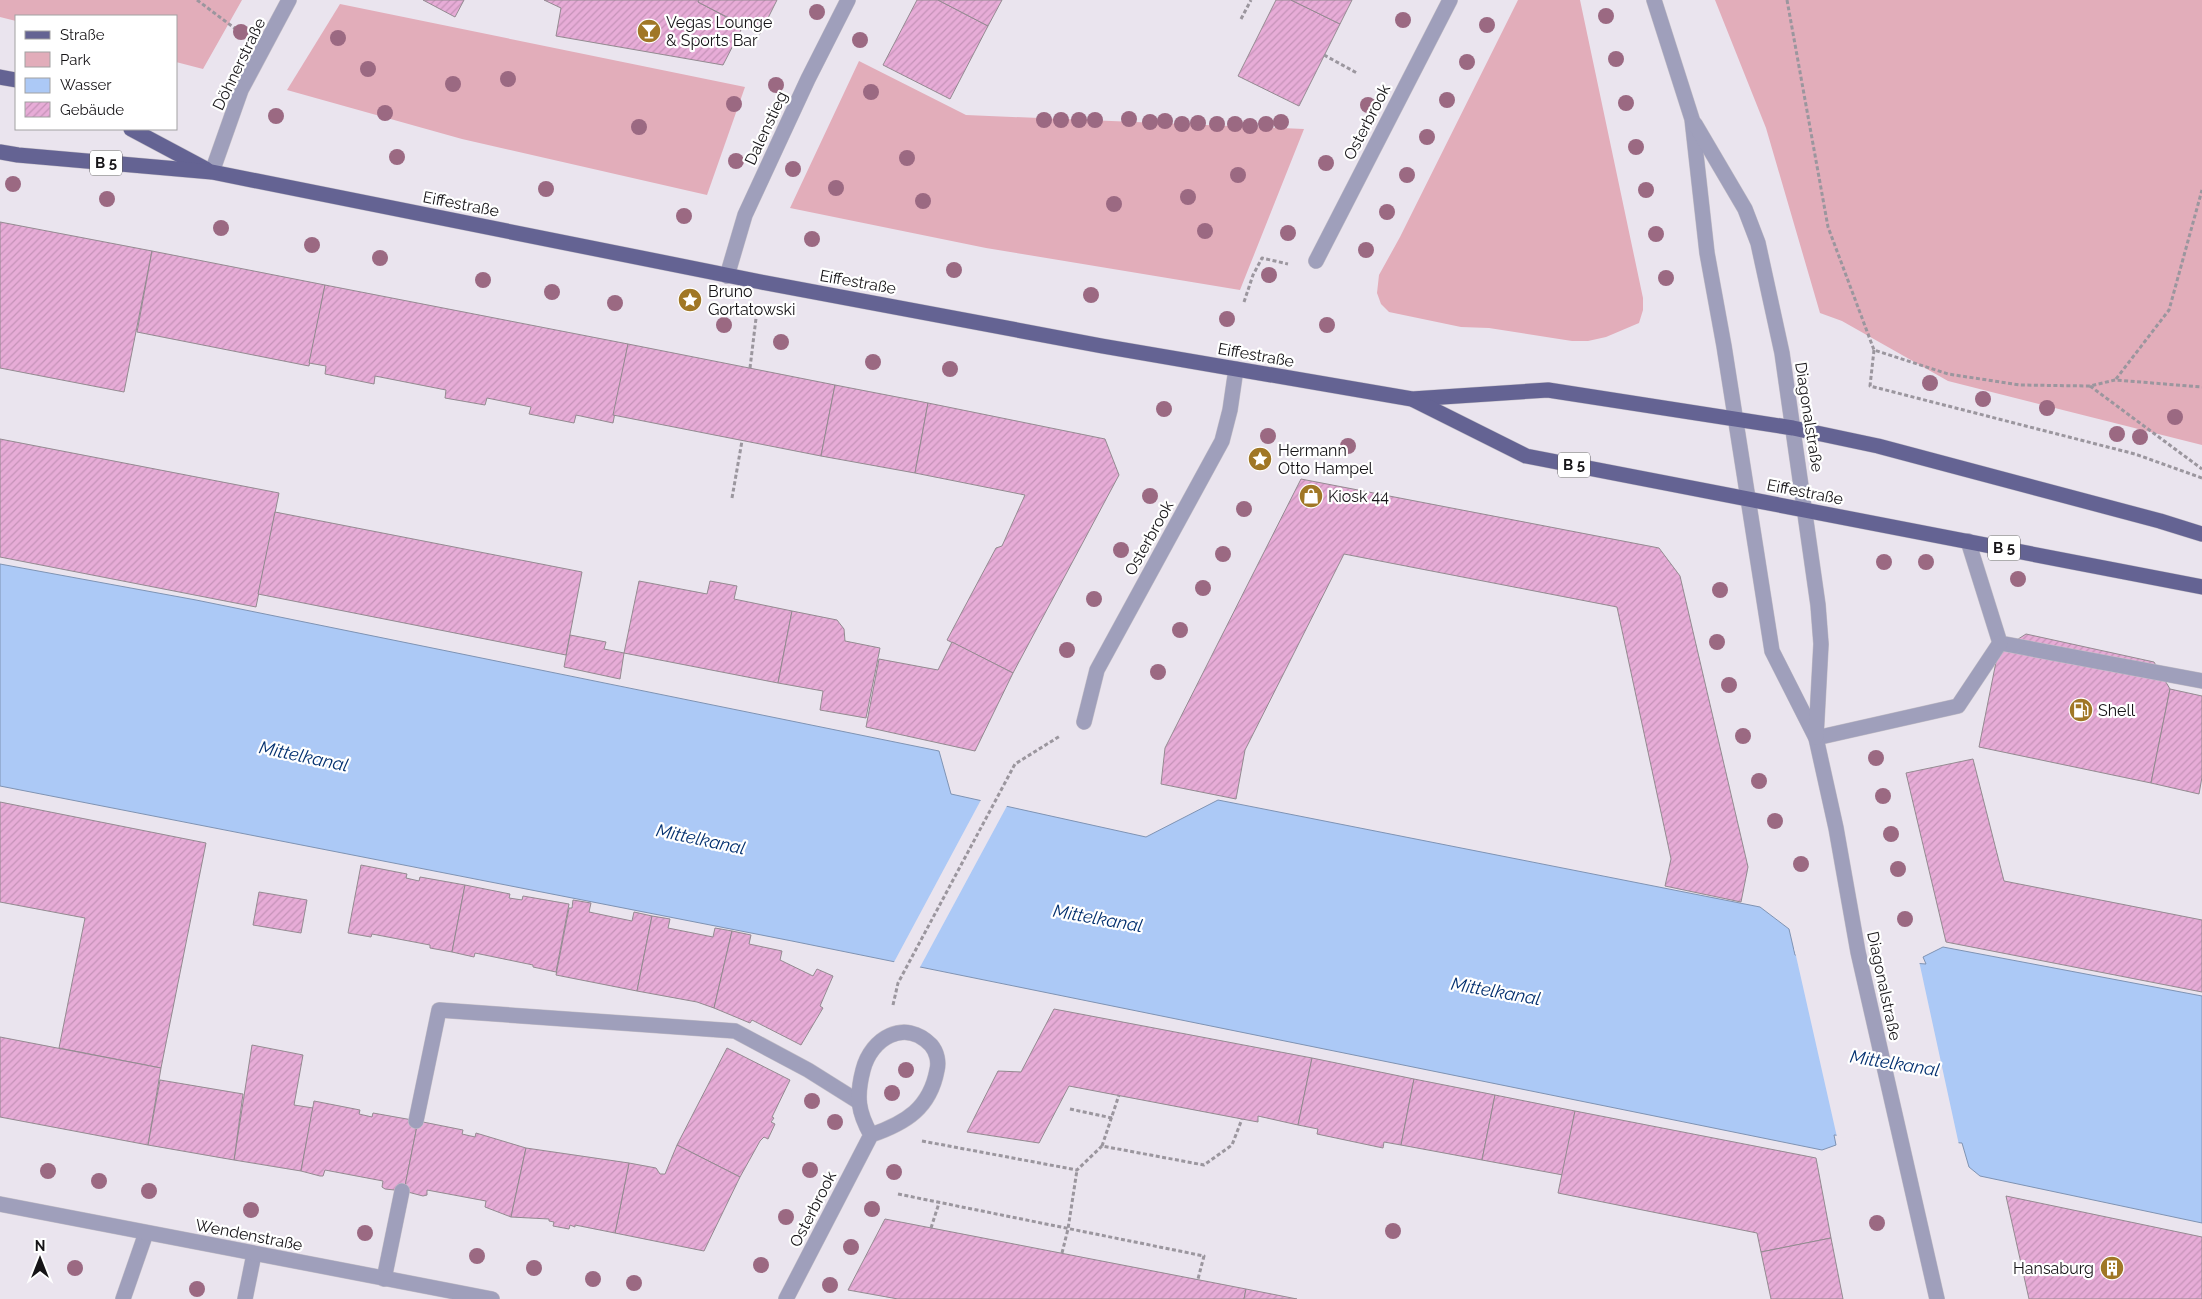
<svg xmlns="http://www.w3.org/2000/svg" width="2202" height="1299" viewBox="0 0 2202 1299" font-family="Raleway,sans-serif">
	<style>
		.green { fill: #e2adba }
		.water { fill: #acc9f6; stroke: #7f93b3 }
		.pier { fill: #eae4ee }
		.building { fill: url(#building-hatch); stroke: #948a91 }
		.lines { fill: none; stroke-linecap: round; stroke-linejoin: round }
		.service-casing { stroke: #c4bfc7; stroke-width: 16 }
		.minor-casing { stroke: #c4bfc7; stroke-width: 16 }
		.tertiary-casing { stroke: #c4bfc7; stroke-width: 16 }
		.primary-casing { stroke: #c4bfc7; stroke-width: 16 }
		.path { stroke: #9b969e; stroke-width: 3; stroke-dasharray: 4 2.5; stroke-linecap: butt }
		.service { stroke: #9f9fbb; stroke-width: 15 }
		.minor { stroke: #9f9fbb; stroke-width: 15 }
		.tertiary { stroke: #9f9fbb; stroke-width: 15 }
		.primary { stroke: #646393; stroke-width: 15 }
		.tree { fill: #9b6982 }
		.labels { text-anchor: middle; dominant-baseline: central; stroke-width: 4.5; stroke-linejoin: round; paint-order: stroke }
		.shield { fill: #fff; stroke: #5c5a5d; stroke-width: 1 }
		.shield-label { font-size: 15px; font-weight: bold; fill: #161417 }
		.poi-label { font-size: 16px; fill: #161417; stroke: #fff; text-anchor: start }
		.street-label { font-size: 16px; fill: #161417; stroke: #fff }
		.water-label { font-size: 18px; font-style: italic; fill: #043170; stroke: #fff }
	</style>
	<defs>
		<pattern id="building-hatch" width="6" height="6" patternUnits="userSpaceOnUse" patternTransform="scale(1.25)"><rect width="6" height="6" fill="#e7acd7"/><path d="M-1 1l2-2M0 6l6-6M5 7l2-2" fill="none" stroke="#c593b8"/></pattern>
	</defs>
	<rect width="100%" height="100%" fill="#eae4ee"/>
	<!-- green -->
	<g class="green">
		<polygon points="0,0 242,0 203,69 176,62 176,16 16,16 16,21 0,17"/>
		<polygon points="1518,0 1580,0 1643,298 1643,310 1639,323 1606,337 1588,341 1572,341 1489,328 1461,327 1389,312 1381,304 1377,293 1379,275 1400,237"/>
		<polygon points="1715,0 2202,0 2202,445 1948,381 1842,321 1820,313 1766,128"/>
		<polygon points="340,4 745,87 707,195 462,139 287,90"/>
		<polygon points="859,61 966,115 1304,129 1240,290 986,248 790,208"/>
	</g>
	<!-- water -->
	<polygon class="water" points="0,564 196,600 939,751 951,794 1146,837 1218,800 1760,907 1789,929 1795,955 1926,964 1923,957 1943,947 2202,996 2202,1223 1980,1176 1969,1167 1962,1143 1834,1135 1836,1145 1822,1150 792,941 0,786"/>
	<!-- pier -->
	<g class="pier">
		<polygon points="982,798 1008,804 919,969 893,964"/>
		<polygon points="1794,947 1797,953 1919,961 1959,1145 1837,1137"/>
	</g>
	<!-- building -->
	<g class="building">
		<polygon points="423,0 464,0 455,17"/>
		<polygon points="544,0 699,0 698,2 743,26 723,65 556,36 561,8"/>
		<polygon points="699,0 777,0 760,34 698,2"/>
		<polygon points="917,0 938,0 988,26 950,99 883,65"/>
		<polygon points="938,0 1002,0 988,26"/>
		<polygon points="1276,0 1291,0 1340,24 1299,106 1238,76"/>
		<polygon points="1291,0 1352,0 1340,24"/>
		<polygon points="0,222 152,251 124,392 0,368"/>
		<polygon points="152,251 325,285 309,366 137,332"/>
		<polygon points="325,285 628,344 613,423 576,415 574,423 529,414 531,407 487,398 485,405 445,398 446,390 375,376 374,384 325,374 326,366 309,363"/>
		<polygon points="628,344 835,385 821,456 613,415"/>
		<polygon points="835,385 928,403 915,473 821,456"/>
		<polygon points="928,403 1105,439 1119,475 1013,673 947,640 996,548 1002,546 1025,495 915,473"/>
		<polygon points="0,439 279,493 256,607 0,557"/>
		<polygon points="1301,479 1659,548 1680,576 1748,867 1741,902 1665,886 1671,859 1617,607 1344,554 1245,750 1236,799 1161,784 1165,748"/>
		<polygon points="275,512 582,572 566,655 258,594"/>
		<polygon points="639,581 707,594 710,581 737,586 734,599 792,611 778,683 624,653"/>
		<polygon points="792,611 837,620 844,629 845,641 880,648 866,718 820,710 823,691 778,683"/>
		<polygon points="2026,634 2154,662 2170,689 2151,783 1979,747 1998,652"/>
		<polygon points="570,635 606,642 604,649 624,653 620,679 564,667"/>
		<polygon points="952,642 1013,673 975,751 866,727 879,659 938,670"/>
		<polygon points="2170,689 2202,696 2202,777 2199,794 2151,783"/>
		<polygon points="1973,759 2004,881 2202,920 2202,992 1946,942 1906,773"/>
		<polygon points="0,802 206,843 161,1068 59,1048 85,918 0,902"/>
		<polygon points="361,865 407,874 406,878 419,881 420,877 465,885 452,952 430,948 430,945 372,934 371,937 348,933"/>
		<polygon points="465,885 510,894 509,898 522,900 523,896 569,904 556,972 533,967 533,965 475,953 474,957 452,952"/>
		<polygon points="259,892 307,900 301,933 253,925"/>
		<polygon points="573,900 591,903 589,912 632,921 634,912 652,916 637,991 556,975 569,908 572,908"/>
		<polygon points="652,916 670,919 668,928 713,937 715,928 732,931 714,1008 697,1002 637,991"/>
		<polygon points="732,931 751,935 749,944 782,951 780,960 813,976 817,969 833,976 820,1006 823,1008 801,1045 752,1020 750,1023 714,1008"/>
		<polygon points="1054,1009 1312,1058 1298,1125 1258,1116 1258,1122 1242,1119 1069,1086 1039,1143 967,1132 998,1071 1021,1072"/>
		<polygon points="0,1037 161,1068 148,1145 0,1117"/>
		<polygon points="252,1045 303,1055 294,1105 313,1108 301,1171 234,1160"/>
		<polygon points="727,1048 790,1080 772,1117 774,1118 771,1122 775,1124 768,1139 764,1137 760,1141 740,1177 677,1145"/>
		<polygon points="1312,1058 1414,1079 1401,1145 1384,1142 1383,1148 1317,1134 1318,1129 1298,1125"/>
		<polygon points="1414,1079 1495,1095 1482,1160 1401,1145"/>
		<polygon points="160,1080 243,1094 234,1160 148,1145"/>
		<polygon points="1495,1095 1575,1111 1563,1175 1482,1160"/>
		<polygon points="314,1101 360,1110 359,1114 372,1117 373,1113 418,1121 404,1191 385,1189 382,1187 383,1181 325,1170 323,1176 320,1176 301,1171"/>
		<polygon points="1575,1111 1816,1158 1831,1238 1761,1252 1757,1233 1558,1193"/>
		<polygon points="418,1121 463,1130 462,1134 475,1137 476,1133 526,1148 511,1217 485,1207 486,1201 427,1190 427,1195 423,1196 404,1191"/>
		<polygon points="677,1145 740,1177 704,1251 615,1233 629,1163 656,1168 660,1174 665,1174"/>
		<polygon points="526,1148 629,1163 615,1233 575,1225 575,1227 570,1225 569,1229 553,1226 554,1222 549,1221 549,1219 511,1217"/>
		<polygon points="2006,1196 2202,1237 2202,1299 2029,1299"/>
		<polygon points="885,1219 1246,1289 1244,1299 898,1299 848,1290"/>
		<polygon points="1831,1238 1843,1299 1771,1299 1761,1252"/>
		<polygon points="1246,1289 1297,1299 1244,1299"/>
	</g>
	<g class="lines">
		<!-- service casing -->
		<g class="service-casing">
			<g id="service">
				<polyline points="1968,541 2000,643 2202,681"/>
				<polyline points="1816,738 1958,706 2000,643"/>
				<polyline points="416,1121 439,1010 735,1031 808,1070 859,1102"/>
				<polyline points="384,1279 402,1191"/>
				<polyline points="123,1299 146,1233"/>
				<polyline points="245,1299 254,1254"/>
			</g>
		</g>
		<!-- minor casing -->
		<g class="minor-casing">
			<g id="minor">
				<polyline points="212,172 241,90 289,0"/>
				<polyline points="1316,261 1450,0"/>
				<polyline points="727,276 745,215 808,79 848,0"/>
				<polyline points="1084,722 1097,670 1222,441 1230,410 1236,369"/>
				<path d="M 786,1299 L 871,1135 C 906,1123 930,1108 937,1070 C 939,1062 937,1052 931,1045 C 905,1018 871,1038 863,1070 C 856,1097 858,1112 871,1135"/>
			</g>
		</g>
		<!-- tertiary casing -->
		<g class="tertiary-casing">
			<g id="tertiary">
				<polyline points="1654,0 1692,119 1707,253 1724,346 1772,651 1816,738 1836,828 1858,952 1937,1299"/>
				<polyline points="1695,124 1745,209 1758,243 1782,353 1818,605 1821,644 1816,737"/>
				<polyline points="0,1204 492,1299"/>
			</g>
		</g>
		<!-- primary casing -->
		<g class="primary-casing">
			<g id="primary">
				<polyline points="0,77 16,80"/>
				<polyline points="131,129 206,169"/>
				<polyline points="0,152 18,155 212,172 761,282 1102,346 1412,399 1548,390 1793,428 1878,446 2160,521 2202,534"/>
				<polyline points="1414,400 1526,456 2202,587"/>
			</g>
		</g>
		<!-- path -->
		<g class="path">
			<polyline points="197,0 241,33"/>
			<polyline points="1787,0 1828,227 1874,350 1948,374 2020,385 2090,386 2115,380 2202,387"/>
			<polyline points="1241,19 1251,0"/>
			<polyline points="1324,55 1357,73"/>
			<polyline points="1244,302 1253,275 1262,258 1288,264"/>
			<polyline points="1874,350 1870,386 2135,454 2202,478"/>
			<polyline points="750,368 757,310"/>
			<polyline points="2116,379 2169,310 2202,190"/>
			<polyline points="2090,386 2202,469"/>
			<polyline points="732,498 742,441"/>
			<polyline points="893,1005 898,983 1015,764 1060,736"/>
			<polyline points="1070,1109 1112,1118"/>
			<polyline points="922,1141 1077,1170 1102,1146 1204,1165 1232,1145 1242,1119"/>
			<polyline points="1102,1146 1119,1095"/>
			<polyline points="898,1194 1204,1256 1198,1279"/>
			<polyline points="931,1228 939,1203"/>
			<polyline points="1062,1253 1068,1229 1077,1170"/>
		</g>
		<!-- service -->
		<use href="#service" class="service"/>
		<!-- minor -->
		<use href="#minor" class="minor"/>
		<!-- tertiary -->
		<use href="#tertiary" class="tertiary"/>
		<!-- primary -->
		<use href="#primary" class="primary"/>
	</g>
	<!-- trees -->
	<g class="tree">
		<circle cx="817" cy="12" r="8"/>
		<circle cx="1606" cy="16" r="8"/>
		<circle cx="1403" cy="20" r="8"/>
		<circle cx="1487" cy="25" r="8"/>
		<circle cx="241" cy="32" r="8"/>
		<circle cx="338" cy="38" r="8"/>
		<circle cx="860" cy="40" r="8"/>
		<circle cx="1616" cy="59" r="8"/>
		<circle cx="1467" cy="62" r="8"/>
		<circle cx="368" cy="69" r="8"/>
		<circle cx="508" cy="79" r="8"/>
		<circle cx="453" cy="84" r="8"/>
		<circle cx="776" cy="85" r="8"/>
		<circle cx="871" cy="92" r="8"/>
		<circle cx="1447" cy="100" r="8"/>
		<circle cx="1626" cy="103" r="8"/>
		<circle cx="734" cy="104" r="8"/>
		<circle cx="1368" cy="105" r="8"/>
		<circle cx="385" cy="113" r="8"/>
		<circle cx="276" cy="116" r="8"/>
		<circle cx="1129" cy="119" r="8"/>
		<circle cx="1044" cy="120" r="8"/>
		<circle cx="1061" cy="120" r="8"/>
		<circle cx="1079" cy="120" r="8"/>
		<circle cx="1095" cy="120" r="8"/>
		<circle cx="1165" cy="121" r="8"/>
		<circle cx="1150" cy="122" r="8"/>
		<circle cx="1281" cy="122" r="8"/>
		<circle cx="1198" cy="123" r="8"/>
		<circle cx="1182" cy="124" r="8"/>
		<circle cx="1217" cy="124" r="8"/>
		<circle cx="1235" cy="124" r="8"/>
		<circle cx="1266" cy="124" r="8"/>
		<circle cx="1250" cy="126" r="8"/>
		<circle cx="639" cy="127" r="8"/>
		<circle cx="1427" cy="137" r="8"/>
		<circle cx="1636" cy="147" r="8"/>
		<circle cx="397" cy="157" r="8"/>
		<circle cx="907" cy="158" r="8"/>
		<circle cx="736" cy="161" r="8"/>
		<circle cx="1326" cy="163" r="8"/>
		<circle cx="793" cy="169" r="8"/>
		<circle cx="1238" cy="175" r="8"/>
		<circle cx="1407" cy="175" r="8"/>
		<circle cx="13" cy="184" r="8"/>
		<circle cx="836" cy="188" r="8"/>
		<circle cx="546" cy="189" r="8"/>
		<circle cx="1646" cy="190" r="8"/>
		<circle cx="1188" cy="197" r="8"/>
		<circle cx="107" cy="199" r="8"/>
		<circle cx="923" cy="201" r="8"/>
		<circle cx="1114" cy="204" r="8"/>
		<circle cx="1387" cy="212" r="8"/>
		<circle cx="684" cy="216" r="8"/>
		<circle cx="221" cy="228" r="8"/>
		<circle cx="1205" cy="231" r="8"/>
		<circle cx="1288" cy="233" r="8"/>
		<circle cx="1656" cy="234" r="8"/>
		<circle cx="812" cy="239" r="8"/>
		<circle cx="312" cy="245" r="8"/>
		<circle cx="1366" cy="250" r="8"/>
		<circle cx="380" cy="258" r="8"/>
		<circle cx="954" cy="270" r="8"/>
		<circle cx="1269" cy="275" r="8"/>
		<circle cx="1666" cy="278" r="8"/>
		<circle cx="483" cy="280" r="8"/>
		<circle cx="552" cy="292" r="8"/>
		<circle cx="1091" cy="295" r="8"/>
		<circle cx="615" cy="303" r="8"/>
		<circle cx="1227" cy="319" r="8"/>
		<circle cx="724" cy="325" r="8"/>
		<circle cx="1327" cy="325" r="8"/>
		<circle cx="781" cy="342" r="8"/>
		<circle cx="873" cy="362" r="8"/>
		<circle cx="950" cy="369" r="8"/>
		<circle cx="1930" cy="383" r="8"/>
		<circle cx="1983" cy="399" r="8"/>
		<circle cx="2047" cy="408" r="8"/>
		<circle cx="1164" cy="409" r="8"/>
		<circle cx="2175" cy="417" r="8"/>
		<circle cx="2117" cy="434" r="8"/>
		<circle cx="1268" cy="436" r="8"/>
		<circle cx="2140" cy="437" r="8"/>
		<circle cx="1348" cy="446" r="8"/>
		<circle cx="1150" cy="496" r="8"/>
		<circle cx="1244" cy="509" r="8"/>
		<circle cx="1121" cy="550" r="8"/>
		<circle cx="1223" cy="554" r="8"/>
		<circle cx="1884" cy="562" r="8"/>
		<circle cx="1926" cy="562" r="8"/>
		<circle cx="2018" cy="579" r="8"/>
		<circle cx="1203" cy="588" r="8"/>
		<circle cx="1720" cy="590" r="8"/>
		<circle cx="1094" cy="599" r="8"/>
		<circle cx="1180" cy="630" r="8"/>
		<circle cx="1717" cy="642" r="8"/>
		<circle cx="1067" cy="650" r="8"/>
		<circle cx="1158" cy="672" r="8"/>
		<circle cx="1729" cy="685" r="8"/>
		<circle cx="1743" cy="736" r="8"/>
		<circle cx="1876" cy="758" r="8"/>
		<circle cx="1759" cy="781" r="8"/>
		<circle cx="1883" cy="796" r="8"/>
		<circle cx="1775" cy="821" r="8"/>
		<circle cx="1891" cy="834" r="8"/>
		<circle cx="1801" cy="864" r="8"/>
		<circle cx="1898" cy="869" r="8"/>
		<circle cx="1905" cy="919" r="8"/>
		<circle cx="906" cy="1070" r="8"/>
		<circle cx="892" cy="1093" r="8"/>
		<circle cx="812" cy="1101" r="8"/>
		<circle cx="835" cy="1122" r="8"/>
		<circle cx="810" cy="1170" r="8"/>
		<circle cx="48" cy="1171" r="8"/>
		<circle cx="894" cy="1172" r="8"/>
		<circle cx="99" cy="1181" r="8"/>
		<circle cx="149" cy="1191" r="8"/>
		<circle cx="872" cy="1209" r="8"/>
		<circle cx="251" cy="1210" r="8"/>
		<circle cx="786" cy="1217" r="8"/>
		<circle cx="1877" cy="1223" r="8"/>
		<circle cx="1393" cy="1231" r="8"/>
		<circle cx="365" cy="1233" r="8"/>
		<circle cx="851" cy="1247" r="8"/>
		<circle cx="477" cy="1256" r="8"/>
		<circle cx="761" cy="1265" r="8"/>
		<circle cx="75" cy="1268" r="8"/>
		<circle cx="534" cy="1268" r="8"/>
		<circle cx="593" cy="1279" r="8"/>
		<circle cx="634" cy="1283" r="8"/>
		<circle cx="830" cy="1285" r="8"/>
		<circle cx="197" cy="1289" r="8"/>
	</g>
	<!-- icons -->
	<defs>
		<g id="bar-disc" transform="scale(1.25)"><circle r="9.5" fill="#a07726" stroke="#fff"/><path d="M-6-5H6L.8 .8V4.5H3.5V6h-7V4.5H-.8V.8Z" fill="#fff"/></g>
		<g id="sight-disc" transform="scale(1.25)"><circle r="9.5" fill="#a07726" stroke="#fff"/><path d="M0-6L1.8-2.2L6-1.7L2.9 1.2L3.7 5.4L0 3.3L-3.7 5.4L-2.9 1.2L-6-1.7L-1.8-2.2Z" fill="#fff"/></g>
		<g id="shop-disc" transform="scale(1.25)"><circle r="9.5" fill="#a07726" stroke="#fff"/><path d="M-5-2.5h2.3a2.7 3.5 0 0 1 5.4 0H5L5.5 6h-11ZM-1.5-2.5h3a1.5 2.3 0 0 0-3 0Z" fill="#fff"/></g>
		<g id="fuel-disc" transform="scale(1.25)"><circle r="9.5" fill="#a07726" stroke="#fff"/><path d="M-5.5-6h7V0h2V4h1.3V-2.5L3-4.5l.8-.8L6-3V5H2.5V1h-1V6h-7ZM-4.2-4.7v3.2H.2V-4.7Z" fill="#fff"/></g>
		<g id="building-disc" transform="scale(1.25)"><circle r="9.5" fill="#a07726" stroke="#fff"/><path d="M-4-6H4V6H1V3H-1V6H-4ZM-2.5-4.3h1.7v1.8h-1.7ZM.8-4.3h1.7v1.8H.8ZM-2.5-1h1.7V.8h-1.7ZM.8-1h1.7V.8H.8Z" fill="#fff"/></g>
	</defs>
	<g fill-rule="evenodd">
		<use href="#bar-disc" x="649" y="31"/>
		<use href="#sight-disc" x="690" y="300"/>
		<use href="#sight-disc" x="1260" y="459"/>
		<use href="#shop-disc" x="1311" y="496"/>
		<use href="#fuel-disc" x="2081" y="710"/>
		<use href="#building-disc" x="2112" y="1268"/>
	</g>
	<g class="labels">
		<!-- shield labels -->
		<g class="shield">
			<rect x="90" y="150.5" width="32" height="25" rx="4"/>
			<rect x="1558" y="452.5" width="32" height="25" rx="4"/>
			<rect x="1988" y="535.5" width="32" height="25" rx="4"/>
		</g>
		<g class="shield-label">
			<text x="106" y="163">B 5</text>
			<text x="1574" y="465">B 5</text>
			<text x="2004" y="548">B 5</text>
		</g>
		<!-- poi labels -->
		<g class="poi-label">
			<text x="666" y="22">Vegas Lounge<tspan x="666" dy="18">&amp; Sports Bar</tspan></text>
			<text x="708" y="291">Bruno<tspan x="708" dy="18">Gortatowski</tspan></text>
			<text x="1278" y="450">Hermann<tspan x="1278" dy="18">Otto Hampel</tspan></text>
			<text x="1328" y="496">Kiosk 44</text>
			<text x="2098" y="710">Shell</text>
			<text x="2094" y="1268" text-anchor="end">Hansaburg</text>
		</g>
		<!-- street labels -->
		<g class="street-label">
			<text transform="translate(239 64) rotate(-64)">Döhnerstraße</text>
			<text transform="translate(1367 122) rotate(-63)">Osterbrook</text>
			<text transform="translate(766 128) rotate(-65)">Dalenstieg</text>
			<text transform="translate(461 204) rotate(11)">Eiffestraße</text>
			<text transform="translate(858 282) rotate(10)">Eiffestraße</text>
			<text transform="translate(1256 355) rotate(10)">Eiffestraße</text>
			<text transform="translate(1809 417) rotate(81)">Diagonalstraße</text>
			<text transform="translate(1805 492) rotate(11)">Eiffestraße</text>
			<text transform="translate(1149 538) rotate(-61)">Osterbrook</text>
			<text transform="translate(1884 986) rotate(78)">Diagonalstraße</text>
			<text transform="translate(813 1209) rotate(-63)">Osterbrook</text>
			<text transform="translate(249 1235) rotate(11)">Wendenstraße</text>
		</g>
		<!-- water labels -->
		<g class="water-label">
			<text transform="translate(304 756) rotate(12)">Mittelkanal</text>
			<text transform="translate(701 839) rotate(12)">Mittelkanal</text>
			<text transform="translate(1098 918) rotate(10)">Mittelkanal</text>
			<text transform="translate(1496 991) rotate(10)">Mittelkanal</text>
			<text transform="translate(1895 1063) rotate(9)">Mittelkanal</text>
		</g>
	</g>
	<!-- legend -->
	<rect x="15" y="15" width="162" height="115" fill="#ffffff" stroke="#a2a1a2"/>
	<rect x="25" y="31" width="25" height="8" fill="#646393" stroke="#a2a1a2"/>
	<text x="60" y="40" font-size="15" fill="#161417">Straße</text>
	<rect x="25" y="52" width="25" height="15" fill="#e2adba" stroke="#a2a1a2"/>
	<text x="60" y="65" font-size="15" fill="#161417">Park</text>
	<rect x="25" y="78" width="25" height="15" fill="#acc9f6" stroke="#a2a1a2"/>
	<text x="60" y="90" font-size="15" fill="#161417">Wasser</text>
	<rect x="25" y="102" width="25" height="15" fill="url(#building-hatch)" stroke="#a2a1a2"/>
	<text x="60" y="115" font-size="15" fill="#161417">Gebäude</text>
	<!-- north arrow -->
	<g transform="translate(40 1259)" stroke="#ffffff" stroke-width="4" paint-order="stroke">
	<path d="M0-4L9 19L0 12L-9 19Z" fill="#161417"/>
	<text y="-8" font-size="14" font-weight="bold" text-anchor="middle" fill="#161417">N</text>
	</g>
</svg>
